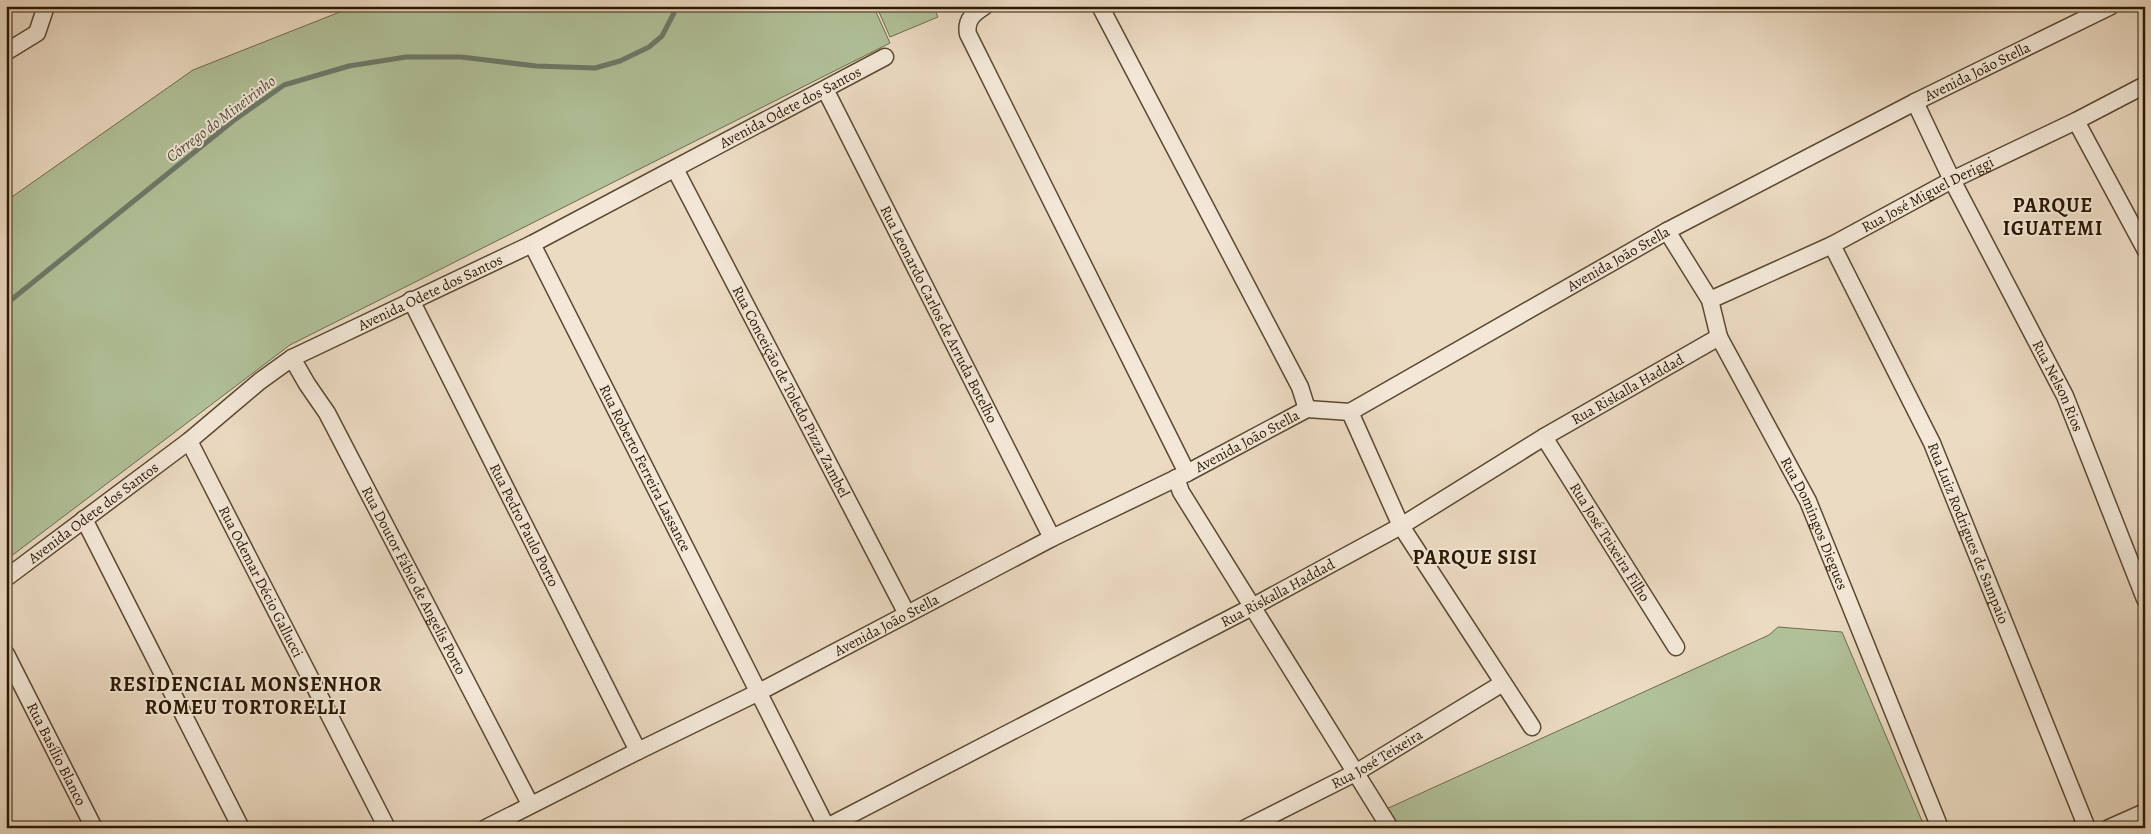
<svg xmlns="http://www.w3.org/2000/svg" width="2151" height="834" viewBox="0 0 2151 834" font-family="Alegreya,serif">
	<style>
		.green { fill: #b1c199; stroke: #6e6c4e }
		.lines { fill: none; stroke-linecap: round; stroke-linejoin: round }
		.stream { stroke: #6d7a69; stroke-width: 5 }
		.minor-casing { stroke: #5a4932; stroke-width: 19 }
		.minor { stroke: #f3e8d8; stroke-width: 16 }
		.labels { text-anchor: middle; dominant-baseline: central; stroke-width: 4; stroke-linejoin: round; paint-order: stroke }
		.street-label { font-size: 15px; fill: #2a1802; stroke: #f3e8d8 }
		.water-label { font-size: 16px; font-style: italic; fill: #51513e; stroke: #f3e8d8 }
		.district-label { font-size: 20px; font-weight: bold; letter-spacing: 1px; fill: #2a1802; stroke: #f3e8d8 }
	</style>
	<rect width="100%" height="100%" fill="#ecdbc3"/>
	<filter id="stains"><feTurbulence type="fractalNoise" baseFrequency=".004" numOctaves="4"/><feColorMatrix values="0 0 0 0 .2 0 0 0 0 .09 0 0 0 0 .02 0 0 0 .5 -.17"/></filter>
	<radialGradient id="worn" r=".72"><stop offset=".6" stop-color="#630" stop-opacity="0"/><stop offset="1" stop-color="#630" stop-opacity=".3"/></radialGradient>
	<!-- green -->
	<g class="green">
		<polygon points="355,6 890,6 876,12 890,43 290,345 6,560 6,201 193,70"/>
		<polygon points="892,6 933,6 938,17 890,37 879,12"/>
		<polygon points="1778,627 1842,632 1925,828 1395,828 1384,810 1769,635"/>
	</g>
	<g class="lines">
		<!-- stream -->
		<polyline class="stream" points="6,304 233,121 284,85 349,66 406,57 461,57 536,66 595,68 620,61 649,47 662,36 674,13 674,6"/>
		<!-- minor casing -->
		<g class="minor-casing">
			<g id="minor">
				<path d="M 985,6 C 974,13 965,20 968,34 L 1187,473"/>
				<polyline points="1100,6 1300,387 1307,409"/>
				<polyline points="6,52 37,33 46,6"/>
				<path id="s1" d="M 826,91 L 1052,538"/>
				<path id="s2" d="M 1915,102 L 1952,180 L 2065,396 L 2145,599"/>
				<polyline points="2076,121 2145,249"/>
				<path id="s3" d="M 675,169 L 907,614"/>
				<path id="s4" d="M 1667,231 L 1710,300 L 1719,337 L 1808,501 L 1940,828"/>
				<path id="s5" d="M 532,244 L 827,828"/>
				<path id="s6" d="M 1832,245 L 1932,443 L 2087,828"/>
				<path id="s7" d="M 411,300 L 638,751"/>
				<path id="s8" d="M 1710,300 L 1832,245 L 1952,180 L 2076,121 L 2145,85"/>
				<path id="s9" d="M 292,358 L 307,384 L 327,413 L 530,804"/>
				<polyline points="1350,412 1401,526 1532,727"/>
				<path id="s10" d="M 1544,437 L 1676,647"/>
				<path id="s11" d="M 189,441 L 387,828"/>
				<polyline points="1176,478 1181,492 1390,828"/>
				<polyline points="84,519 241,828"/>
				<path id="s12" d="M 6,578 L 189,441 L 260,381 L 292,358 L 532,244 L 885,57"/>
				<path id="s13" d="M 6,654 L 94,828"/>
				<path id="s14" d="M 486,828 L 638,751 L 759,692 L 1052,538 L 1187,473 L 1307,409 L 1350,412 L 1667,231 L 1915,102 L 2111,6"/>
				<path id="s15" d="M 825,828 L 1252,607 L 1401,526 L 1544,437 L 1719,337"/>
				<path id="s16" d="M 1246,828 L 1357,772 L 1503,683"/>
				<polyline points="2109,828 2145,812"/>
			</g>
		</g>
		<!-- minor -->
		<use href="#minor" class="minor"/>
	</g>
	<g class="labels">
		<!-- street labels -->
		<g class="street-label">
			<text stroke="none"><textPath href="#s14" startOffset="1679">Avenida João Stella</textPath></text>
			<text stroke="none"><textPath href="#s12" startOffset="919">Avenida Odete dos Santos</textPath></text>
			<text stroke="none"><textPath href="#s8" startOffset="242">Rua José Miguel Deriggi</textPath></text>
			<text stroke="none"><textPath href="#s14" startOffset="1274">Avenida João Stella</textPath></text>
			<text stroke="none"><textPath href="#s12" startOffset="514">Avenida Odete dos Santos</textPath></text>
			<text stroke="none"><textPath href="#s1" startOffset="250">Rua Leonardo Carlos de Arruda Botelho</textPath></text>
			<text stroke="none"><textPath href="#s2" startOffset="318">Rua Nelson Rios</textPath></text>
			<text stroke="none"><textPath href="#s15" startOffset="915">Rua Riskalla Haddad</textPath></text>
			<text stroke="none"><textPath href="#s3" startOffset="251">Rua Conceição de Toledo Pizza Zambel</textPath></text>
			<text stroke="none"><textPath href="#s14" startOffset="854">Avenida João Stella</textPath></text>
			<text stroke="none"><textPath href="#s5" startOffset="251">Rua Roberto Ferreira Lassance</textPath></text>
			<text stroke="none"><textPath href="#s12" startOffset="109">Avenida Odete dos Santos</textPath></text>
			<text stroke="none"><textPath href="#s4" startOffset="329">Rua Domingos Diegues</textPath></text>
			<text stroke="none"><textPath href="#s7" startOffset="252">Rua Pedro Paulo Porto</textPath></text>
			<text stroke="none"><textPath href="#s6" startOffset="319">Rua Luiz Rodrigues de Sampaio</textPath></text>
			<text stroke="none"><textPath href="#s10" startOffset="124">Rua José Teixeira Filho</textPath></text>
			<text stroke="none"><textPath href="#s9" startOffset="254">Rua Doutor Fábio de Angelis Porto</textPath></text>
			<text stroke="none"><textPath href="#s11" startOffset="158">Rua Odemar Décio Gallucci</textPath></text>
			<text stroke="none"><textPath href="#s15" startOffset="510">Rua Riskalla Haddad</textPath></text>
			<text stroke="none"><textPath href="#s14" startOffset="449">Avenida João Stella</textPath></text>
			<text stroke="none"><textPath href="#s13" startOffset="112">Rua Basílio Blanco</textPath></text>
			<text stroke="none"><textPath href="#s16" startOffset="148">Rua José Teixeira</textPath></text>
		</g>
		<!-- water labels -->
		<g class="water-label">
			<text transform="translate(221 119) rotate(-37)">Córrego do Mineirinho</text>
		</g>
		<!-- district labels -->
		<g class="district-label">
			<text x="2053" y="205">PARQUE<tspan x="2053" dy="23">IGUATEMI</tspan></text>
			<text x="1475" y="557">PARQUE SISI</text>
			<text x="246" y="684">RESIDENCIAL MONSENHOR<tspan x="246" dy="23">ROMEU TORTORELLI</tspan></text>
		</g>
	</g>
	<!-- margin -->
	<rect width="2151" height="834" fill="none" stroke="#ecdbc3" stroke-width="25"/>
	<rect x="8" y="8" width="2136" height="819" fill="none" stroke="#2a1802" stroke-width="2.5"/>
	<rect x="12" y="12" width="2126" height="809" fill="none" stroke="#2a1802"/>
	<rect width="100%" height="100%" filter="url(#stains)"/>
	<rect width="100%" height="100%" fill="url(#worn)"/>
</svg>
